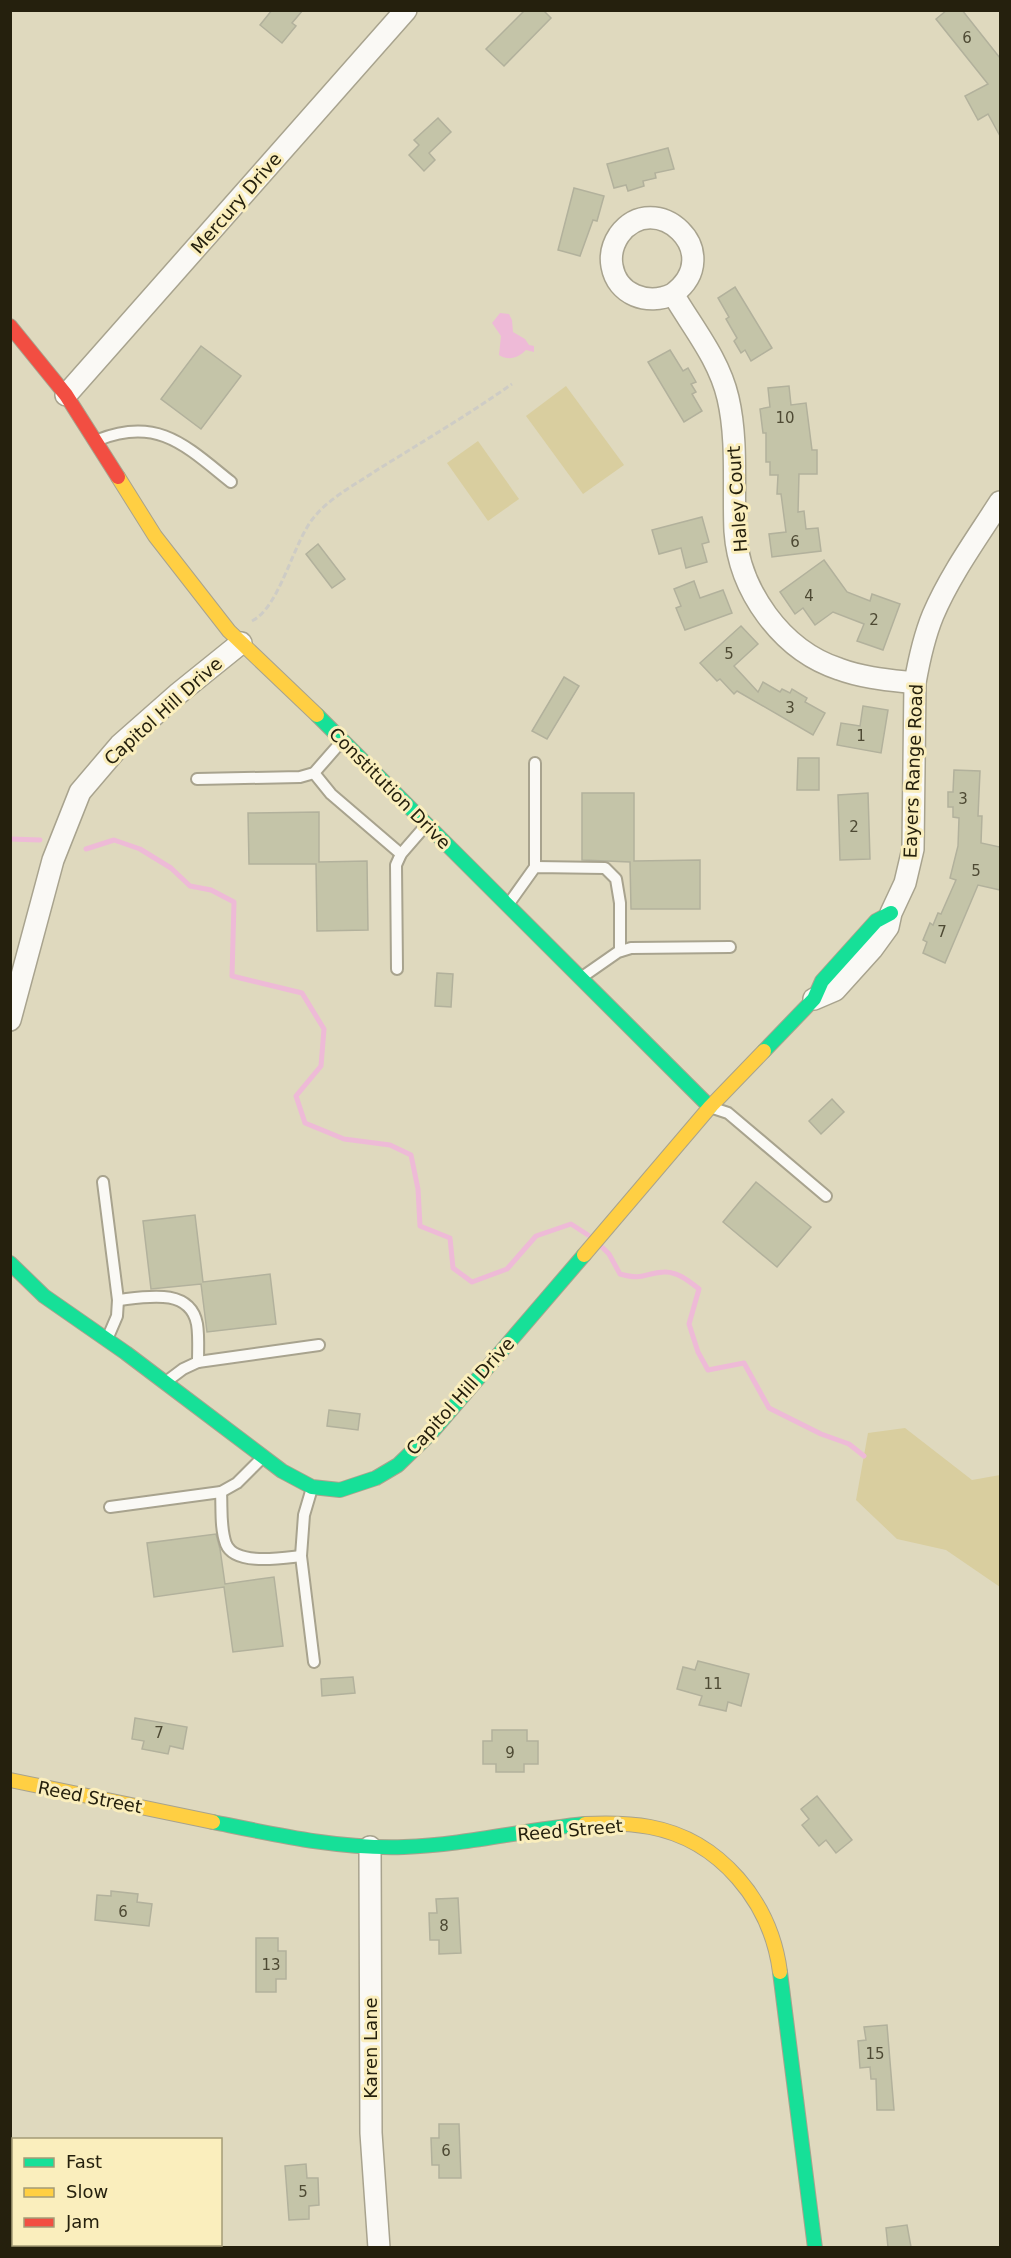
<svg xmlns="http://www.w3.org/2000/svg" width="1011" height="2258" viewBox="0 0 1011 2258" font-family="'DejaVu Sans',sans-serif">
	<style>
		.green { fill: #d9ce9f }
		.water { fill: #eebad7 }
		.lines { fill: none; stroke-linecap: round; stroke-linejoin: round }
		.stream { stroke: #eebad7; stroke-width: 5 }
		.building { fill: #c4c4a8; stroke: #b2b19c; stroke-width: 1.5 }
		.lane-casing { stroke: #a8a38e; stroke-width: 14 }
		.street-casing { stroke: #a8a38e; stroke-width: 24 }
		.fast-casing { stroke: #a8a38e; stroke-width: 16 }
		.slow-casing { stroke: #a8a38e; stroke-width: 16 }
		.jam-casing { stroke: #a8a38e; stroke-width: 16 }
		.path { stroke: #ceccc5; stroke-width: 3; stroke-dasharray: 6 3; stroke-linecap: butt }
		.lane { stroke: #faf9f5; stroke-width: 10 }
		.street { stroke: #faf9f5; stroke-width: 21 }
		.fast { stroke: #16e098; stroke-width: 14 }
		.slow { stroke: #ffcf43; stroke-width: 14 }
		.jam { stroke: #f24e42; stroke-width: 14 }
		.labels { text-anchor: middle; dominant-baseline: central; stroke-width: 6; stroke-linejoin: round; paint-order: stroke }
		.number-label { font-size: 15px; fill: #4e4a34 }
		.street-label { font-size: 18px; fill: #25200d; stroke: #faeebd }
	</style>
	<rect width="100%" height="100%" fill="#dfd9be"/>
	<!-- green -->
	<g class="green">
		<polygon points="566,386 624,465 583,494 526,416"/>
		<polygon points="478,441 519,499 488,521 447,463"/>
		<polygon points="905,1428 972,1480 1000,1475 1000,1587 946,1550 897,1539 856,1500 868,1433"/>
	</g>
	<!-- water -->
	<path class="water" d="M 500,313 L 509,314 L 512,320 L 513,332 L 525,339 L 529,345 L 534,346 L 534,352 L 526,350 C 518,358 509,361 499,355 L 501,336 L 492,323 Z"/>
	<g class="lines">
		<!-- stream -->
		<g class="stream">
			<polyline points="10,839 40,840"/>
			<polyline points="86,849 114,840 140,849 171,868 190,886 211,890 234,902 232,976 302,993 324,1029 321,1066 296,1096 305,1123 344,1139 390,1145 411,1155 418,1189 420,1226 450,1238 453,1268 472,1282 507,1269 536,1236 571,1224 588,1235"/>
			<path d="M 602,1247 L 609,1254 L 620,1274 C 645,1281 643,1273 664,1272 C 677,1271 690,1282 699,1289 L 689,1324 L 698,1352 L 708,1370 L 744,1363 L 769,1408 L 821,1434 L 849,1444 L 864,1456"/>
		</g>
	</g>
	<!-- building -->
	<g class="building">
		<polygon points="272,10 303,10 292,23 296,26 282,43 260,25"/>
		<polygon points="525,10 543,10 551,18 504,66 486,49"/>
		<polygon points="947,10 962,10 1000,58 1000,136 988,114 978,120 965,96 988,84 936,19"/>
		<polygon points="438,118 451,132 429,153 435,160 424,171 409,155 419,145 414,140"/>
		<polygon points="668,148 674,169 655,173 656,178 643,181 644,186 628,191 626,185 614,188 607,164"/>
		<polygon points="574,188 604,196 597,221 593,220 580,256 558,250"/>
		<polygon points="735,287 772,348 751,361 745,350 741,353 734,341 737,338 726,319 729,317 718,298"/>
		<polygon points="201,346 241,376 201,429 161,399"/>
		<polygon points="670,350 683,371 688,368 696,382 691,384 696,392 692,394 702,411 684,422 648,362"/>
		<polygon points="789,386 791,405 806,403 812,450 817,450 817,474 799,474 798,512 804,511 806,529 818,528 821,551 772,557 769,534 786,532 781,494 777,494 778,475 770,475 770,462 766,462 766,433 763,433 760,409 770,407 768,388"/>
		<polygon points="702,517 709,542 702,544 707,562 686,568 681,548 659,554 652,530"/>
		<polygon points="318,544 345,579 332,588 306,554"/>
		<polygon points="824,560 847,592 870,601 872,594 900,604 883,650 857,641 864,624 833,612 815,625 803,608 795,614 780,592"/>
		<polygon points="694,581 700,598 723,590 732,613 685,630 676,608 681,606 674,589"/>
		<polygon points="741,626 758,644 734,666 758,692 763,682 780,692 782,689 790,693 792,689 807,698 805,702 825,713 813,735 737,691 734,694 720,679 717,681 700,663"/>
		<polygon points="564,677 579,686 547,739 532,731"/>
		<polygon points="863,706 888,710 881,753 837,745 841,723 860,726"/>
		<polygon points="798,758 819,758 819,790 797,790"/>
		<polygon points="954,770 980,771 978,816 982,816 981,843 1000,847 1000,890 978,885 945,963 923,953 927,942 923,940 930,923 933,925 938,913 941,914 956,880 950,878 958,846 959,818 953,817 953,807 948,807 948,792 953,792"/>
		<polygon points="582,793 634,793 634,861 700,860 700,909 631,909 630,862 582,860"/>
		<polygon points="868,793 870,859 840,860 838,795"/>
		<polygon points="319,812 319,862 367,861 368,930 317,931 316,864 249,864 248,813"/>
		<polygon points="437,973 453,974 451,1007 435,1006"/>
		<polygon points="832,1099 844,1112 821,1134 809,1121"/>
		<polygon points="756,1182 811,1227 777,1267 723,1222"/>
		<polygon points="195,1215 203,1282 270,1274 276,1324 207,1332 201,1284 151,1289 143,1221"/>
		<polygon points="329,1410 360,1414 358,1430 327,1426"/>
		<polygon points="216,1534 220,1549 225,1584 274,1577 283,1646 233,1652 224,1587 154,1597 147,1543"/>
		<polygon points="698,1661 749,1674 741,1706 728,1702 726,1711 699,1705 702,1696 677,1689 683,1667 695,1670"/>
		<polygon points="353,1677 355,1693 322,1696 321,1679"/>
		<polygon points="135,1718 187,1727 183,1749 170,1746 168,1754 142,1749 144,1741 132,1739"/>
		<polygon points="492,1730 527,1730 527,1741 538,1741 538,1764 524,1764 524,1772 496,1772 496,1764 483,1764 483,1741 492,1741"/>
		<polygon points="817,1796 852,1840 836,1853 826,1840 819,1846 802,1825 809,1819 801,1809"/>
		<polygon points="111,1891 138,1894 137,1902 152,1904 149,1926 95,1920 97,1895 111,1896"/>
		<polygon points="458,1898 461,1953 439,1954 439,1940 430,1940 429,1913 437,1913 436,1899"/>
		<polygon points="256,1938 278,1938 278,1951 286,1951 286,1979 276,1979 276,1992 256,1992"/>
		<polygon points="887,2025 894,2110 877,2110 876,2079 871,2079 870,2067 860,2068 858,2041 866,2040 864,2027"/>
		<polygon points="439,2124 459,2124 461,2178 439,2178 439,2165 432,2165 431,2138 439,2138"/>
		<polygon points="306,2164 307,2178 318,2178 319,2205 309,2206 309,2219 289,2220 285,2166"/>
		<polygon points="907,2225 911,2247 888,2247 886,2228"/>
	</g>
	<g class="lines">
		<!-- lane casing -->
		<g class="lane-casing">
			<g id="lane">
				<path d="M 98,440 C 158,416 186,446 231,482"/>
				<polyline points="535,763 535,867"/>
				<polyline points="314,773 331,794 401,854"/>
				<polyline points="197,779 300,777 314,773 342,741"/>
				<polyline points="510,902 535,867 605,868 616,879 620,903 620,951"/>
				<polyline points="397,969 396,865 401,854 427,824"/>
				<polyline points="585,975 618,952 631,948 730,947"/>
				<polyline points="713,1108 728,1113 826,1196"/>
				<polyline points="103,1182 118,1300 117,1316 108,1337"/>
				<path d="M 118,1300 C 145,1297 190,1287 197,1324 C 199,1336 198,1350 198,1362 L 183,1369 L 167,1381"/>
				<polyline points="198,1362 319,1345"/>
				<polyline points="312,1488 304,1515 301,1556 314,1662"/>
				<path d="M 221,1492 C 222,1509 220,1528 226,1544 C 235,1566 282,1558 301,1556"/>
				<polyline points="110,1507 221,1492 237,1483 261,1459"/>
			</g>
		</g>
		<!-- street casing -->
		<g class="street-casing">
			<g id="street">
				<path d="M 673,294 C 648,306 617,295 612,266 C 610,255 613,244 619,235 C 655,186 728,253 673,294 C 693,328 719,359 728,398 C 738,441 733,487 735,531 C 739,590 781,650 839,669 C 863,678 889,680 915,683"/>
				<polyline points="66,395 406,10"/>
				<path d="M 814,999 L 835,990 L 872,949 L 888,927 L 891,913 L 905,883 L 913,849 L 915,683 C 919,660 924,637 933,615 C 950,575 977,538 1000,502"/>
				<polyline points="10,1020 53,860 80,792 120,745 179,693 241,643"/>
				<polyline points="370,1847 371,2133 379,2248"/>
			</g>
		</g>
		<!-- fast casing -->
		<g class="fast-casing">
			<g id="fast">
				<polyline points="317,715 710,1107"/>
				<polyline points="764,1051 814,999 822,981 876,921 891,913"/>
				<polyline points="10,1263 44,1296 126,1353 282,1471 312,1487 340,1490 376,1478 398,1465 432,1432 584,1255"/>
				<path d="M 213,1822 C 277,1835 338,1849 404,1847 C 465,1845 524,1830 585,1824"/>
				<polyline points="780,1972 815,2248"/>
			</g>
		</g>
		<!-- slow casing -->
		<g class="slow-casing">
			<g id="slow">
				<polyline points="118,477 155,536 229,631 317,715"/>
				<polyline points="584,1255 710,1107 764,1051"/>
				<polyline points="10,1780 213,1822"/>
				<path d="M 585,1824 C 607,1823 629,1823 650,1827 C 720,1840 771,1902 780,1972"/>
			</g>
		</g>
		<!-- jam casing -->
		<g class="jam-casing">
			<polyline id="jam" points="10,326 66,395 118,477"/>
		</g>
		<!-- path -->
		<path class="path" d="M 252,621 C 281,606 293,541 315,516 C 331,497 356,484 377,470 C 422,442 468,415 512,384"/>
		<!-- lane -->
		<use href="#lane" class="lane"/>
		<!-- street -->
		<use href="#street" class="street"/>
		<!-- fast -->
		<use href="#fast" class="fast"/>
		<!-- slow -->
		<use href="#slow" class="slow"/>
		<!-- jam -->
		<use href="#jam" class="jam"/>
	</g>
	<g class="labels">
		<!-- number labels -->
		<g class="number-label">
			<text x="967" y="38">6</text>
			<text x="785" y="418">10</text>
			<text x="795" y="542">6</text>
			<text x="809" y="596">4</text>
			<text x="874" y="620">2</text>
			<text x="729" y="654">5</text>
			<text x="790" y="708">3</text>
			<text x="861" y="736">1</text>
			<text x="963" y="799">3</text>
			<text x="854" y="827">2</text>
			<text x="976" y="871">5</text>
			<text x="942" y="932">7</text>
			<text x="713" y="1684">11</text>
			<text x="159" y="1733">7</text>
			<text x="510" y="1753">9</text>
			<text x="123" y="1912">6</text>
			<text x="444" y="1926">8</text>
			<text x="271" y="1965">13</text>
			<text x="875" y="2054">15</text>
			<text x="446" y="2151">6</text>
			<text x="303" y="2192">5</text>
		</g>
		<!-- street labels -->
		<g class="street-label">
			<text transform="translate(236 203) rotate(-49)">Mercury Drive</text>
			<text transform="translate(737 499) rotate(-94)">Haley Court</text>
			<text transform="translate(163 711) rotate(-42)">Capitol Hill Drive</text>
			<text transform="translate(913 771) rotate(-88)">Eayers Range Road</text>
			<text transform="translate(390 788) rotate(45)">Constitution Drive</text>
			<text transform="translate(460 1396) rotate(-48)">Capitol Hill Drive</text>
			<text transform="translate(90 1797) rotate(11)">Reed Street</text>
			<text transform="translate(570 1830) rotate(-5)">Reed Street</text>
			<text transform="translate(370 2048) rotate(-90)">Karen Lane</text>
		</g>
	</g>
	<!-- border -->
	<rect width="1011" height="2258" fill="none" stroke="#25200d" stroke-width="24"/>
	<!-- legend -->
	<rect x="12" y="2138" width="210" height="108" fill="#faeebd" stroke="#a59c77" stroke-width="1.5"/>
	<rect x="24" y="2158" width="30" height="9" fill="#16e098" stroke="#a59c77" stroke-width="1.5"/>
	<text x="66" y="2168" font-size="18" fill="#25200d">Fast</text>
	<rect x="24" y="2188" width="30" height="9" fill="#ffcf43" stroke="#a59c77" stroke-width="1.5"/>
	<text x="66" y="2198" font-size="18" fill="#25200d">Slow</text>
	<rect x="24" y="2218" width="30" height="9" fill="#f24e42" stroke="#a59c77" stroke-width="1.5"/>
	<text x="66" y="2228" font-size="18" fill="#25200d">Jam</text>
</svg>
